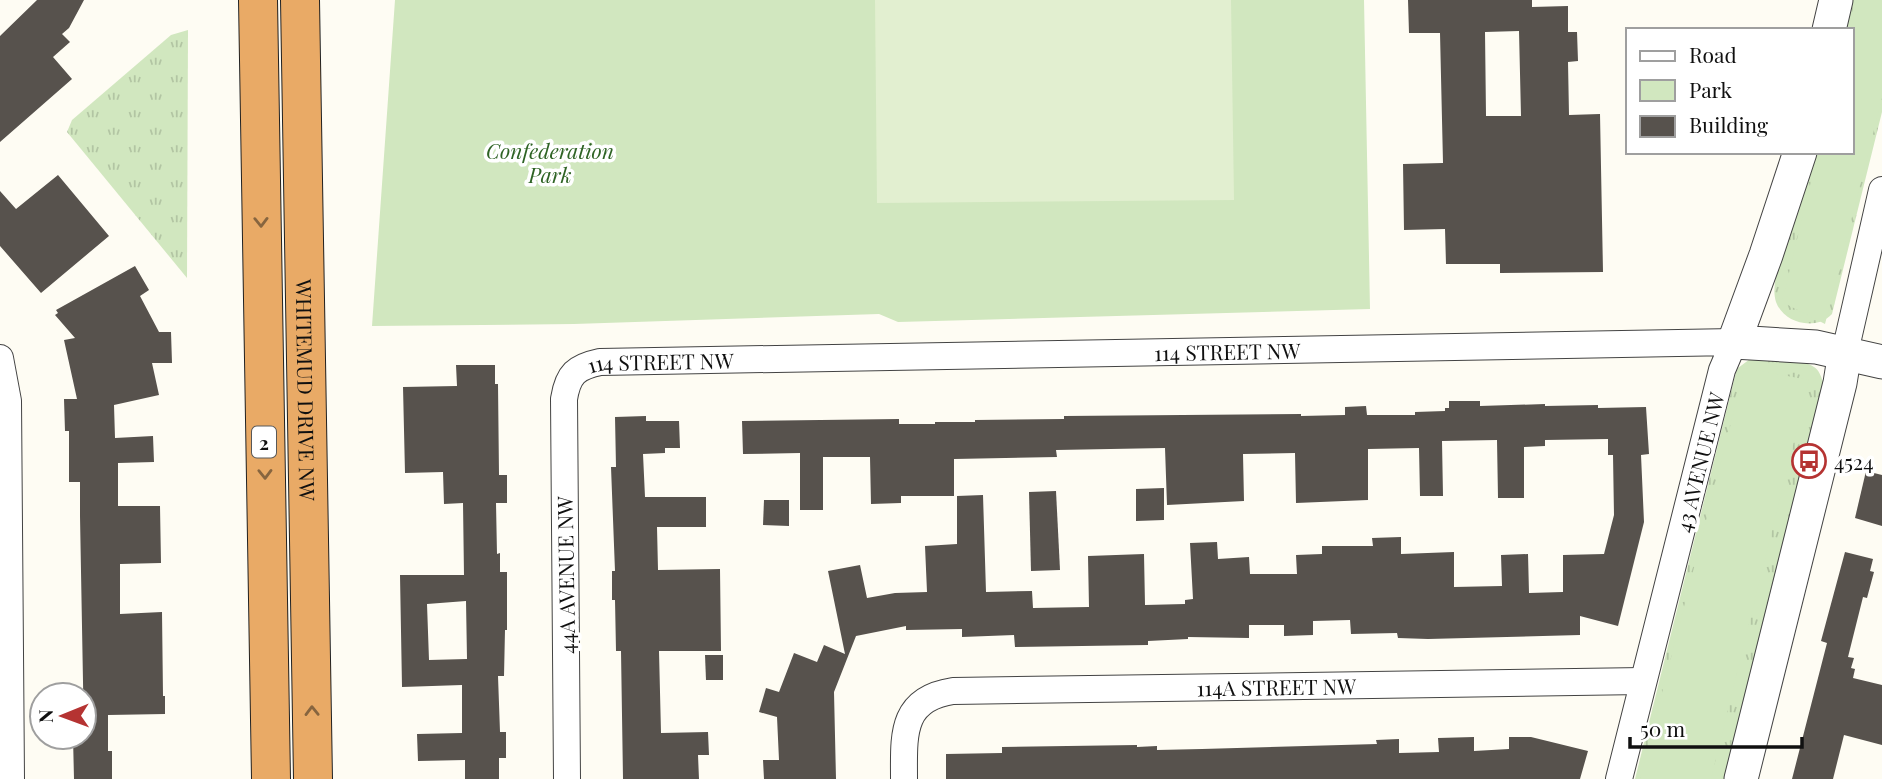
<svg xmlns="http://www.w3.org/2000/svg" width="1882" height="779" viewBox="0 0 1882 779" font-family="'Playfair Display',serif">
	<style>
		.grass { fill: url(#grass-tufts) }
		.park { fill: #d1e7bf }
		.pitch { fill: #e2efd0 }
		.building { fill: #57524d; fill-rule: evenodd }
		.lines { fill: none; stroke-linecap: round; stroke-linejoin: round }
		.minor-casing { stroke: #434343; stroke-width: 28 }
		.tertiary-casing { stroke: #434343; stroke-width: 35 }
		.motorway-casing { stroke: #212121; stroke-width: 40 }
		.minor { stroke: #fff; stroke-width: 26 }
		.tertiary { stroke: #fff; stroke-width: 33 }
		.motorway { stroke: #e9aa66; stroke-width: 38 }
		.oneway { stroke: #87653f }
		.labels { text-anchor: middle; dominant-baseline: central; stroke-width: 7; stroke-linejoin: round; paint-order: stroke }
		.shield { fill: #fff; stroke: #585858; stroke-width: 2 }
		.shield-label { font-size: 19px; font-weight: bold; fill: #101010 }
		.park-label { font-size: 21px; font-style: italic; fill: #2e6324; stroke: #fff }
		.street-label { font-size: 21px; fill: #101010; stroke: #fff }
		.poi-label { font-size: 21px; fill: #101010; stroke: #fff; text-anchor: start }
	</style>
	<defs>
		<pattern id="grass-tufts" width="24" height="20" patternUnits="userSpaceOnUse" patternTransform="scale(1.75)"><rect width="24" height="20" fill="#d1e7bf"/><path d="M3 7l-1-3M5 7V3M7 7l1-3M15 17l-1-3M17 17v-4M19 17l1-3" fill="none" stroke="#b2c5a3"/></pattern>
	</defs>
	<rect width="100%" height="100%" fill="#fefcf3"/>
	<!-- grass -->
	<g class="grass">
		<path d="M 1852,0 L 1882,0 L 1882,112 L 1832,314 C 1816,331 1784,324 1776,302 C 1773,293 1775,284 1776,274 L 1815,152 L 1852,152 L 1852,30 L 1845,30 Z"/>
		<polygon points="188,30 187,278 67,132 72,120 171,35"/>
		<path d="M 1750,359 C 1765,359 1802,358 1814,367 C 1819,370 1821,376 1823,382 L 1725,779 L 1635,779 L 1736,372 L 1738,368 Z"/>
	</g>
	<!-- park -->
	<g class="park">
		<polygon points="395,0 1364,0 1370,309 898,322 879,314 574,324 372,326"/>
		<polygon points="1855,0 1882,0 1882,98 1825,324 1782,302 1818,152 1852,152 1852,30 1848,30"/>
		<polygon points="1745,368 1809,380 1711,779 1640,779"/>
	</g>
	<!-- pitch -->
	<polygon class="pitch" points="875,0 1231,0 1234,200 877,203"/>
	<!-- building -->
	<g class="building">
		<polygon points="37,0 84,0 69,28 62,34 70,42 53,57 72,79 0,142 0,36"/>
		<path d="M 1408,0 L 1532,0 L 1532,7 L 1568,6 L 1568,32 L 1577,32 L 1578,61 L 1568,62 L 1569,115 L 1600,114 L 1603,272 L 1500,273 L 1500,264 L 1446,264 L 1445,229 L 1404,230 L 1403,164 L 1443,163 L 1440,33 L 1409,33 ZM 1519,31 L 1521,116 L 1486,116 L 1485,32 Z"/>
		<polygon points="58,175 109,236 41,293 0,246 0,191 16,209"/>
		<polygon points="135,266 149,290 140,296 159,332 171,332 172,363 152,363 159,395 114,405 115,438 153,436 154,462 118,463 118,506 160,506 161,563 120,564 120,614 162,612 163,696 165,696 165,714 108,715 108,751 112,751 112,779 74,779 73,737 84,737 80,516 80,482 69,482 69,431 65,431 64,399 77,399 64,340 75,338 55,315 58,313 56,310"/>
		<path d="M 456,365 L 495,365 L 495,384 L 498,384 L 499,475 L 507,475 L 507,503 L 496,503 L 497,554 L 500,553 L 500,572 L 507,572 L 507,630 L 505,630 L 504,676 L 498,676 L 500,732 L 506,732 L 506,758 L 499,758 L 499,779 L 465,779 L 465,760 L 418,761 L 417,734 L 462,733 L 462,685 L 402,687 L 400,575 L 464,575 L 463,503 L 444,504 L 443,472 L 405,473 L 403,387 L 457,386 ZM 466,601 L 467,659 L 429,660 L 427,604 Z"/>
		<polygon points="1449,401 1480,401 1480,406 1545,404 1545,406 1598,405 1598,408 1646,407 1649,454 1641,455 1644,522 1618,626 1580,616 1580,635 1428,639 1398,638 1397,633 1351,634 1350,620 1313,621 1313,635 1284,636 1284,625 1249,625 1249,638 1188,637 1188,639 1148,641 1148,645 1015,647 1014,635 962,637 962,629 906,630 906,626 856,636 834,692 836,779 764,779 763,760 779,760 777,717 759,712 766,688 779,692 794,653 817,662 824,645 845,654 828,571 860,565 867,598 895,593 927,592 925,546 957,544 957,496 983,495 986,592 1032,591 1033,608 1089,607 1088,556 1144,554 1145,605 1185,604 1185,600 1193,599 1190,543 1217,542 1218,559 1249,557 1250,574 1297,574 1296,555 1322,554 1322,546 1373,546 1372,538 1401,537 1401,554 1454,552 1454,587 1502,586 1501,555 1528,554 1529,593 1563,592 1563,555 1604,554 1614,515 1613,455 1608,455 1608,439 1545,440 1545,446 1524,447 1524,498 1498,498 1497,440 1442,441 1443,496 1420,496 1419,448 1368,449 1368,500 1296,503 1295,453 1243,454 1244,501 1167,505 1165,448 1056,450 1057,457 954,459 954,496 901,496 901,503 871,504 870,457 823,457 823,510 800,510 800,453 743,454 742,421 899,419 899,424 935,424 935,422 975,422 975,420 1064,419 1064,416 1301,414 1301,416 1345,415 1345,407 1366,406 1367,415 1415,415 1415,412 1445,411 1445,408 1449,408"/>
		<polygon points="646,416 646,421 679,421 680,448 665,448 665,453 643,454 645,497 706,497 706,527 657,527 658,570 720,569 721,651 659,651 661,733 708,732 709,755 698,755 699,779 623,779 621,651 616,651 615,600 612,600 612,571 615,571 611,467 616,467 615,417"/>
		<polygon points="1866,471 1882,475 1882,526 1855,518"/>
		<polygon points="1164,488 1164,520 1136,521 1136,489"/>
		<polygon points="1056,491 1060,570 1031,571 1029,492"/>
		<polygon points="764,500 789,500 789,526 763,525"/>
		<polygon points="1845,552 1873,559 1870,571 1874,572 1867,598 1863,597 1848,657 1854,658 1851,668 1855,669 1853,678 1882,685 1882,745 1844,735 1833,779 1792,779 1827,643 1821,641"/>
		<polygon points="705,655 723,655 723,680 706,680"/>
		<polygon points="1474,737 1474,751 1509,749 1509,737 1531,737 1588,751 1580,779 946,779 946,754 1002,753 1002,747 1137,745 1137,747 1157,746 1157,750 1202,749 1377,744 1376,740 1399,739 1399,753 1439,752 1438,738"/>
	</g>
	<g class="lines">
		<!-- minor casing -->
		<g class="minor-casing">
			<g id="minor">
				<polyline points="1845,352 1882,190"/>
				<polyline points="0,358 8,401 11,779"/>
				<path id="s1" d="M 567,779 L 564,399 C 568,374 576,367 600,362 L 1734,342 L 1722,370 L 1619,779"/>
				<path id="s2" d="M 904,779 C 904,736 900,699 953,691 L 1643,681"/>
			</g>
		</g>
		<!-- tertiary casing -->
		<g class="tertiary-casing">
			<g id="tertiary">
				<polyline points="1829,30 1836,0"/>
				<polyline points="1800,152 1766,255 1734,342 1816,347 1882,362"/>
				<polyline points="1741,779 1840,383 1845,352"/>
			</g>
		</g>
		<!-- motorway casing -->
		<g class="motorway-casing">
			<g id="motorway">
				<polyline points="258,0 271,779"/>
				<path id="s3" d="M 300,0 L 313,779"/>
			</g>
		</g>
		<!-- minor -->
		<use href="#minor" class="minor"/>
		<!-- tertiary -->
		<use href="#tertiary" class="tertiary"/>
		<!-- motorway -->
		<use href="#motorway" class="motorway"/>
	</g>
	<!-- one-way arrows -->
	<defs><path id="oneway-chevron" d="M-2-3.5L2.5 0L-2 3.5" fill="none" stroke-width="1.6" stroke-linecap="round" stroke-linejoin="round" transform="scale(1.75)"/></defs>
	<g class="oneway">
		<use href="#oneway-chevron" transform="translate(261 222) rotate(89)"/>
		<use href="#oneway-chevron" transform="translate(265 474) rotate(89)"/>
		<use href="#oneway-chevron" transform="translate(312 711) rotate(-91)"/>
	</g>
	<!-- icons -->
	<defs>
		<g id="bus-ring" transform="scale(1.75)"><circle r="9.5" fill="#fff" stroke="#b53332" stroke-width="1.5"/><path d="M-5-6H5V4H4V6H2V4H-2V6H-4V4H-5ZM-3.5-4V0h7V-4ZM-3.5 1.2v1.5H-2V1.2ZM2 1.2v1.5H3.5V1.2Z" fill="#b53332"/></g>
	</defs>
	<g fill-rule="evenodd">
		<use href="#bus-ring" x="1809" y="461"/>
	</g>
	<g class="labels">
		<!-- shield labels -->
		<rect class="shield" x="252" y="426.5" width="24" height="31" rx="5"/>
		<g class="shield-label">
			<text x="264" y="442">2</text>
		</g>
		<!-- park labels -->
		<g class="park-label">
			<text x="550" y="150">Confederation<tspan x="550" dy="24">Park</tspan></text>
		</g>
		<!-- street labels -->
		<g class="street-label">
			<text stroke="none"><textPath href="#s1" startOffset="1064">114 STREET NW</textPath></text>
			<text stroke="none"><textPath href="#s1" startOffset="497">114 STREET NW</textPath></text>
			<text stroke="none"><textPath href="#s3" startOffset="390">WHITEMUD DRIVE NW</textPath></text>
			<text transform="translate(1699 462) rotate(-76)">43 AVENUE NW</text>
			<text transform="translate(565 575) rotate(-91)">44A AVENUE NW</text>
			<text stroke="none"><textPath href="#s2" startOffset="438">114A STREET NW</textPath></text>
		</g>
		<!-- poi labels -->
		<g class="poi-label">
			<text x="1834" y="461">4524</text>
		</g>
	</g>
	<!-- legend -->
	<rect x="1626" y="28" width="228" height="126" fill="#ffffff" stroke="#9f9f9f" stroke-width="2"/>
	<rect x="1640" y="51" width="35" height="10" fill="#ffffff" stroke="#9f9f9f" stroke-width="2"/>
	<text x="1689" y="63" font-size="21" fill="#101010">Road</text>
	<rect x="1640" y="80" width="35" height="21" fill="#d1e7bf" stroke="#9f9f9f" stroke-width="2"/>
	<text x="1689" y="98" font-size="21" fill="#101010">Park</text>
	<rect x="1640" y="116" width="35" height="21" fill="#57524d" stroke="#9f9f9f" stroke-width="2"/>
	<text x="1689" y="133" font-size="21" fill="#101010">Building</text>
	<!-- north arrow -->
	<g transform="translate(63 716) rotate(269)"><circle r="33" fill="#ffffff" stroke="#9f9f9f" stroke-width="2"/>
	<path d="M0-5L12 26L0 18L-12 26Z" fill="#b53332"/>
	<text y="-10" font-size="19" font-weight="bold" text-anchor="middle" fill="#101010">N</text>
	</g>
	<!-- scale -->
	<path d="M1630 737v10h172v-10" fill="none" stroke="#101010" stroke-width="3.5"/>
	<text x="1640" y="737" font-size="21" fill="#101010" stroke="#ffffff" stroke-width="5" paint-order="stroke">50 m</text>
</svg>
